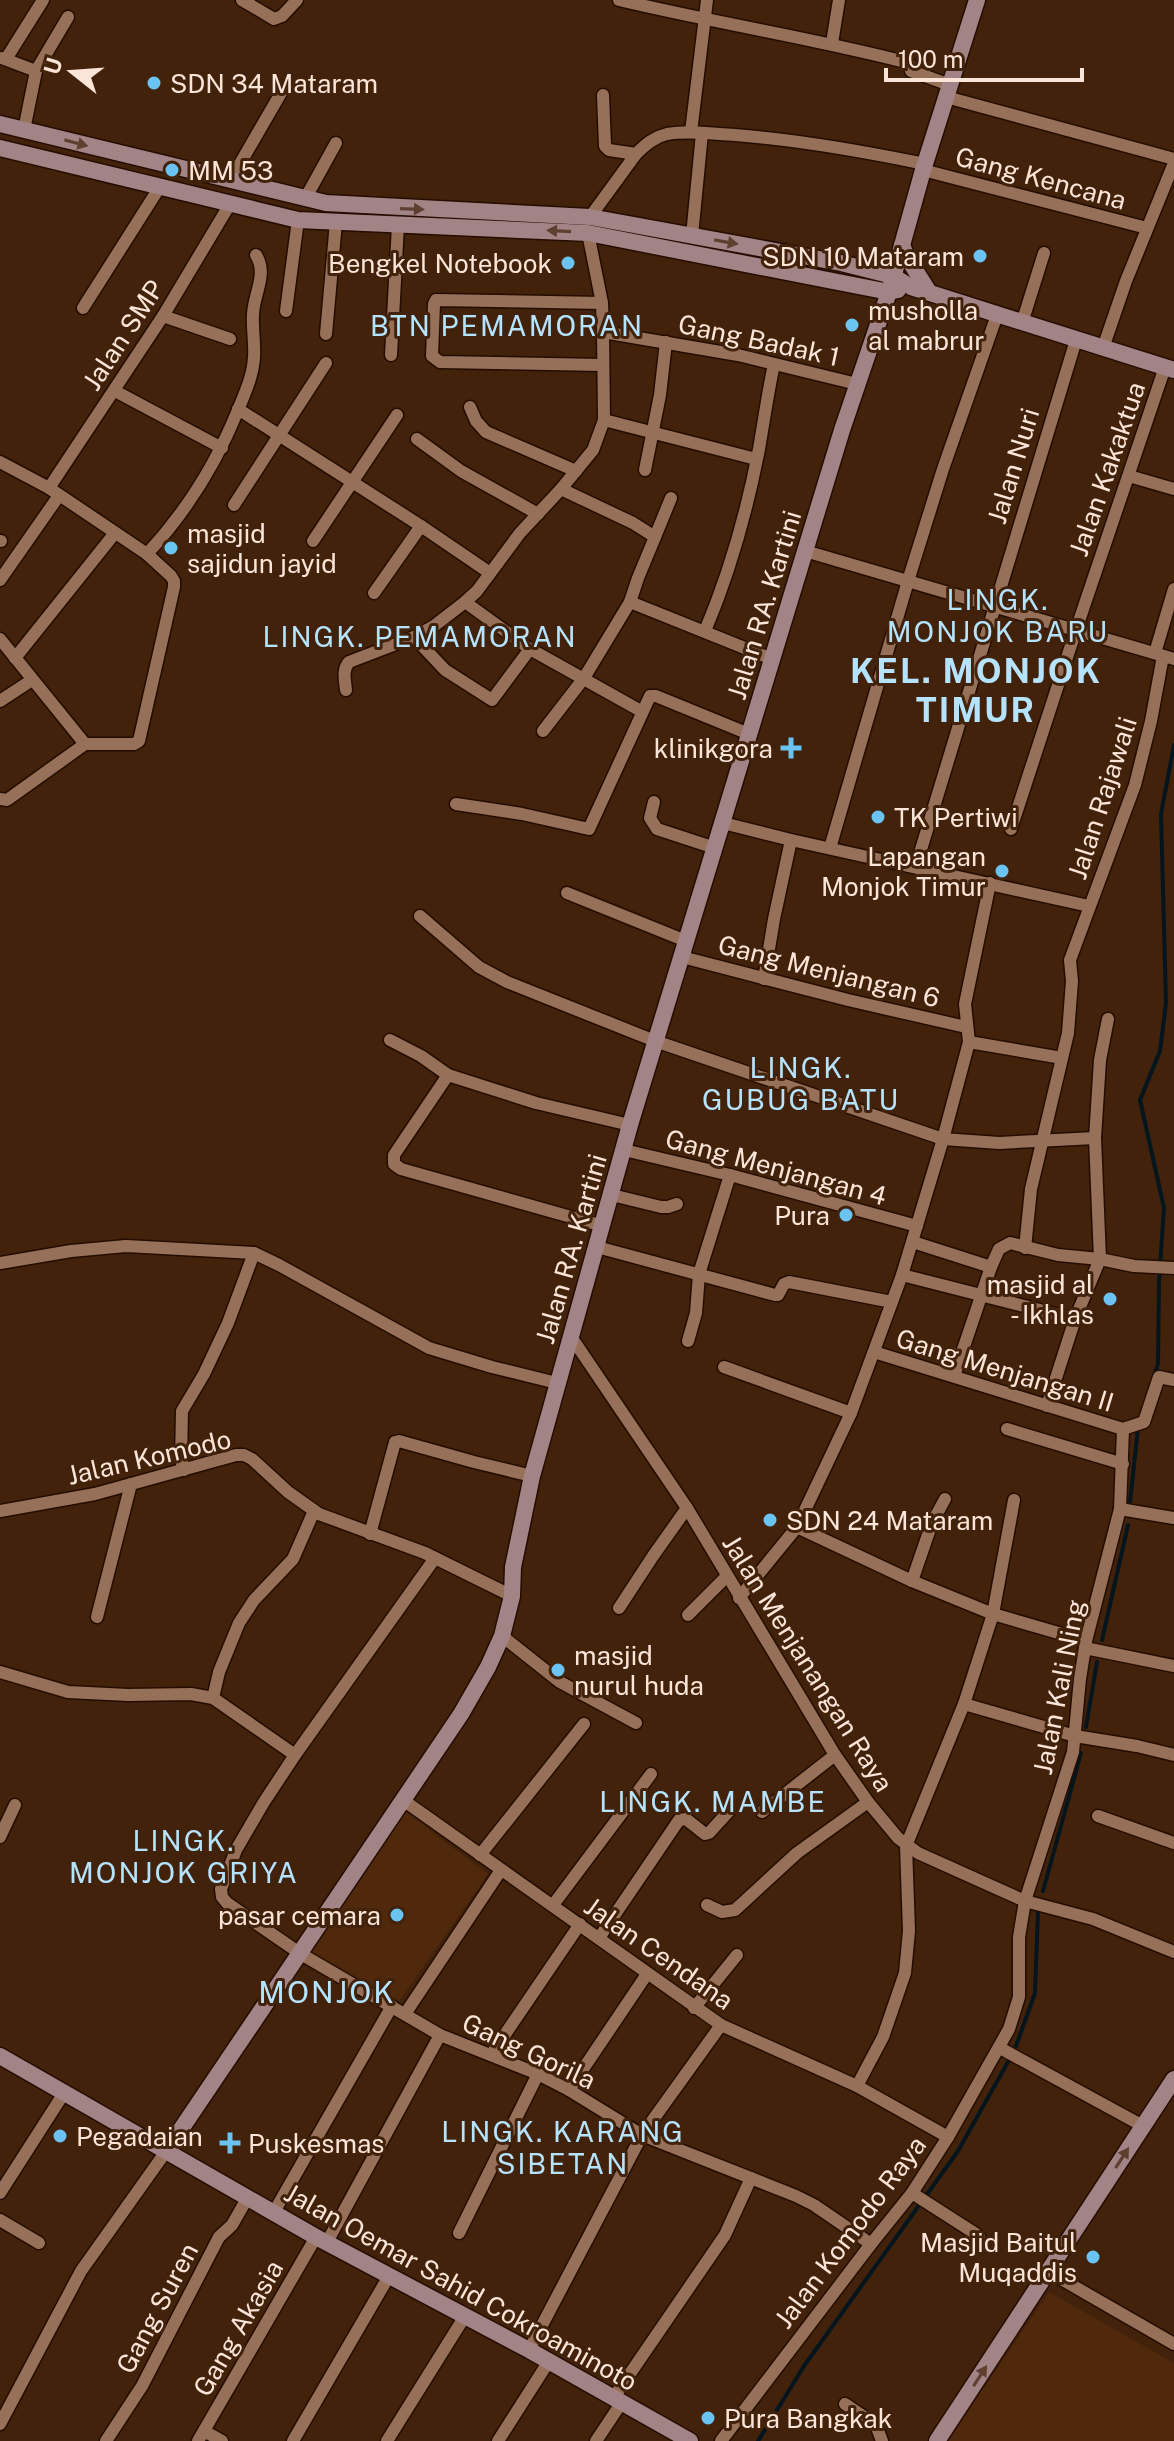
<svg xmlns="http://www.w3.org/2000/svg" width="1174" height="2441" viewBox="0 0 1174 2441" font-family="'Public Sans',sans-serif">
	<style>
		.built { fill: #50290d }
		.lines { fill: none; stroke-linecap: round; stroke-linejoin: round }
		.stream { stroke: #04151e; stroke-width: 4 }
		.street-casing { stroke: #240d00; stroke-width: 15 }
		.secondary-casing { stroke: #240d00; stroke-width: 19 }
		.street { stroke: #967058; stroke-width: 12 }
		.secondary { stroke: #a28486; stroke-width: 16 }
		.oneway { fill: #5f3f30 }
		.poi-dot { fill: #6bc3f2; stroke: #42220b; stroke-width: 3 }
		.labels { text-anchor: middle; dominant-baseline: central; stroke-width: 6; stroke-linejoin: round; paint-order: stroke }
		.poi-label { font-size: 26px; fill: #fbe5d8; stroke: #42220b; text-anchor: start }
		.street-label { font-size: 26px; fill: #fbe5d8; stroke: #42220b }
		.neighbourhood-label { font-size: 28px; letter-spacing: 2px; fill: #b5e3fd; stroke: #42220b }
		.quarter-label { font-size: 30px; letter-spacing: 2px; fill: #b5e3fd; stroke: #42220b }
		.district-label { font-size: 34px; font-weight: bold; letter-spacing: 2px; fill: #b5e3fd; stroke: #42220b }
	</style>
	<rect width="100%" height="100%" fill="#42220b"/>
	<!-- built -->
	<g class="built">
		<polygon points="403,1810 488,1874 395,2007 308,1956"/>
		<polygon points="1049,2292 1174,2363 1174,2441 948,2441"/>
	</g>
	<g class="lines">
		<!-- stream -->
		<g class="stream">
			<polyline points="1154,1377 1158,1363 1159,1282 1164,1208 1140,1100 1160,1051 1166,1003 1161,814 1174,745"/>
			<polyline points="1130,1502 1138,1428"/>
			<polyline points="1102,1640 1128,1525"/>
			<polyline points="1086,1727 1097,1662"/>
			<polyline points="1043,1891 1081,1753"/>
			<polyline points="1016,2046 1035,1993 1038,1911"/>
			<polyline points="758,2441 804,2366 958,2151 1008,2062"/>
		</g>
		<!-- street casing -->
		<g class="street-casing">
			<g id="street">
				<polyline points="242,0 274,19 282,16 297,0"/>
				<path d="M 619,0 C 715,23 813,38 909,63 L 911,71 L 950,85"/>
				<polyline points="832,43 839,0"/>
				<polyline points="2,58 36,71"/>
				<polyline points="6,59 43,0"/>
				<polyline points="603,95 605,146 609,150 636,154"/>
				<polyline points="946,97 1174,159"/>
				<polyline points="24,130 36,71 68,17"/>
				<polyline points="691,132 707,0"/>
				<polyline points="923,170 1147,228"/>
				<polyline points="230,181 285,86"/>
				<polyline points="305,199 336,143"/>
				<path d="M 590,217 L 636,154 C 645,145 654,137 667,134 C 689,130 713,134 735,135 C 800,140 862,151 925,164"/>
				<polyline points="692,236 702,133"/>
				<polyline points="602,303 436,300 434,304 432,356 440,362 603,365"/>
				<polyline points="83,308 161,185"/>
				<polyline points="286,311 298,220"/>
				<polyline points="163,316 230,339"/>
				<polyline points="1022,323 1044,253"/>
				<polyline points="603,332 738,355 857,384"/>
				<polyline points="326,334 336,222"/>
				<polyline points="1103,348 1126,281 1174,163"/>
				<polyline points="391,355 398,225"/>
				<polyline points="115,391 222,448"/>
				<polyline points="470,407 476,421 486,432 576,471"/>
				<polyline points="238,409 421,526 490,573"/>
				<polyline points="604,420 756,459"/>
				<polyline points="417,439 461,471 538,514"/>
				<polyline points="0,462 49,488 147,554 171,576 174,581 174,587 139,741 134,744 85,744 7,800 0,799"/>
				<polyline points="645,470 660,395 666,342"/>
				<polyline points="1129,476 1174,489"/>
				<polyline points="49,488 163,316 230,204"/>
				<polyline points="234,505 326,363"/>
				<polyline points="655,537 671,498"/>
				<polyline points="0,541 1,541"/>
				<polyline points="313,541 397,415"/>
				<polyline points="805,551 1174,659"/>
				<path d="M 147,554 C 187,511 216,464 238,410 C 245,393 253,376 254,357 C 255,343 252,328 253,314 C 254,293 268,274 256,255"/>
				<polyline points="0,580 58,497"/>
				<polyline points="374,593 421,526"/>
				<polyline points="465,602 530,649 641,711"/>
				<polyline points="630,602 772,659"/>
				<path d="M 705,631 C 730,572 747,511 759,449 C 764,420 768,392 774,364"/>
				<polyline points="414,637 445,670 492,700 530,649"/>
				<polyline points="0,639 85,744"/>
				<polyline points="1155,653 1174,589"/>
				<polyline points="15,658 115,533"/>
				<path d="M 346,690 C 345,680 342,670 349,662 L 414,637 L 434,626 L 465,602 L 477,591 L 520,533 L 561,489 L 593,450 L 604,420 L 603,332 L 602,303 L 588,233"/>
				<polyline points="0,701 32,680"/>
				<polyline points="543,731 584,678 630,602 638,578 655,537 633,523 561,489"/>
				<polyline points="654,802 650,818 657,829 715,848"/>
				<polyline points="456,804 522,814 589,829 650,696 656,696 749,734"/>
				<polyline points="723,823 791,840 1089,906"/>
				<polyline points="1011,829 1076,630 1165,367"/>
				<polyline points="830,848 908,581 943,469 997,315"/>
				<polyline points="916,866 1076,340"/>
				<polyline points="567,893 686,941"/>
				<polyline points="420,916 479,967 507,982 655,1041 943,1139 999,1143 1095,1138"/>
				<polyline points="682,957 848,1000 966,1027"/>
				<polyline points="764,979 774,919 791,840"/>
				<polyline points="390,1040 421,1056 448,1075 536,1103 630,1125"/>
				<polyline points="969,1042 1062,1058"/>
				<polyline points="448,1075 394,1155 394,1164 401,1169 603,1226"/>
				<polyline points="624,1150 730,1175 917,1226"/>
				<polyline points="612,1195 661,1207 668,1207 677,1204"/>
				<polyline points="913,1242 991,1267"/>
				<polyline points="597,1247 775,1295 778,1295 784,1284 789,1282 892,1302"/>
				<polyline points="1025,1248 1031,1189 1068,1033 1072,981 1070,960 1135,785 1151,721 1163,656"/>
				<polyline points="0,1263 71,1251 126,1246 254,1253 279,1265 429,1348 492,1367 557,1383"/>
				<polyline points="902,1275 1075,1319"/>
				<polyline points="572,1338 687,1508 835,1755 868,1802 898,1838 918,1853 1025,1901 1093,1919 1174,1952"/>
				<polyline points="688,1341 696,1313 699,1274 730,1175"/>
				<polyline points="874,1352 1123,1429 1144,1422 1159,1377 1174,1380"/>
				<polyline points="724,1367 851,1413"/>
				<polyline points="954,1376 991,1267 999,1249 1010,1243 1058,1255 1100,1259 1134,1266 1174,1268"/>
				<polyline points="1047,1406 1075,1319 1100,1259 1095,1138 1100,1060 1108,1019"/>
				<polyline points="1007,1429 1123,1464"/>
				<polyline points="184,1470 181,1460 182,1411 204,1374 228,1323 254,1253"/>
				<polyline points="1120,1509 1174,1518"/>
				<polyline points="0,1511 95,1494 236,1455 244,1455 252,1459 288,1492 319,1514 425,1553 512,1596"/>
				<polyline points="797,1527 912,1581 993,1614 1086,1641"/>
				<polyline points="370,1534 395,1442 399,1441 474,1462 532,1476"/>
				<polyline points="912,1581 932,1523 945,1499"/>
				<polyline points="739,1598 797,1527 851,1413 902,1275 943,1139 969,1042 965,1004 990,883"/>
				<polyline points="619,1608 653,1556 687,1508"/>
				<polyline points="688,1615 727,1576"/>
				<polyline points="97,1617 131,1484"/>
				<polyline points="502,1636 560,1682 636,1723"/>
				<polyline points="1085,1648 1174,1666"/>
				<polyline points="0,1672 68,1692 128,1695 191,1694 213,1698 295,1755 435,1558"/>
				<polyline points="213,1698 219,1672 239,1623 254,1600 293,1559 314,1511"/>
				<polyline points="964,1704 1075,1736 1137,1746 1174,1755"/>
				<polyline points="295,1755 264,1802 236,1850 221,1889 222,1897 227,1903 301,1954 440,2035 538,2074 569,2090 642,2135 796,2196 814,2205 871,2244"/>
				<polyline points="403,1800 721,2025 857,2086 948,2137"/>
				<polyline points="762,1812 835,1755"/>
				<polyline points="1098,1816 1174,1843"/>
				<polyline points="0,1837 15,1805"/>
				<polyline points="480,1855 584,1724"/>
				<polyline points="553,1905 651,1774"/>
				<polyline points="707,1905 722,1912 735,1910 797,1853 868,1802"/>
				<polyline points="599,1938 679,1820 686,1819 705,1834 709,1833 729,1811"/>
				<polyline points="694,2008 737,1955"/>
				<polyline points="405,2014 501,1870"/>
				<polyline points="1000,2048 1143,2126"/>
				<polyline points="491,2055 580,1924"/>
				<polyline points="857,2086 883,2037 905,1973 909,1931 906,1846 964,1704 993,1614 1014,1500"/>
				<polyline points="569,2090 647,1974"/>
				<polyline points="0,2193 64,2093"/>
				<polyline points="912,2193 979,2236"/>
				<polyline points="274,2212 392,2006"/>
				<polyline points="0,2220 39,2243"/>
				<polyline points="459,2233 538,2074"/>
				<polyline points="327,2242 440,2035"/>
				<polyline points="1049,2272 1174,2344"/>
				<polyline points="529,2350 642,2135 721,2025"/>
				<polyline points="614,2397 725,2235 751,2178"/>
				<polyline points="845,2404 876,2425 882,2441"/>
				<polyline points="0,2424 81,2271 167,2150"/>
				<polyline points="204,2431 222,2441"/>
				<polyline points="106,2441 142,2386 219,2237 232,2225 248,2197"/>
				<polyline points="198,2441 316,2237"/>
				<polyline points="293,2441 389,2276"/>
				<polyline points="387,2441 465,2316"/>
				<polyline points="498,2441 549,2361"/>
				<polyline points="596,2441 622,2402"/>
				<polyline points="721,2441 871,2244 912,2193 948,2137 1009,2029 1019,1997 1019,1937 1025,1901 1073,1752 1080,1679 1086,1641 1120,1509 1123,1429"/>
			</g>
		</g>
		<!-- secondary casing -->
		<g class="secondary-casing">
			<g id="secondary">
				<polyline points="0,124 326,203 590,217 841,263 893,276 911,287 1174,370"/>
				<polyline points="0,148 298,220 588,233 889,292 898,290"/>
				<polyline points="902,245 907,257 929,292"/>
				<polyline points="0,2056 316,2237 529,2350 690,2441"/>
				<polyline points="167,2150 461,1714 488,1667 502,1636 512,1596 513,1567 532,1476 630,1125 842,430 889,292 923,170 977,0"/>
				<polyline points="937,2441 1174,2079"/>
			</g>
		</g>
		<!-- street -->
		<use href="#street" class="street"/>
		<!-- secondary -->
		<use href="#secondary" class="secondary"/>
	</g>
	<!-- one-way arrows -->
	<defs><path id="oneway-solid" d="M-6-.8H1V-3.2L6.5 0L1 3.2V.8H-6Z" transform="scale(2)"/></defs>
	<g class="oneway">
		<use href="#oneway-solid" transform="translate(76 143) rotate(15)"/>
		<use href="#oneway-solid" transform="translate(412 209) rotate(2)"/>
		<use href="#oneway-solid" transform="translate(559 231) rotate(-177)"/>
		<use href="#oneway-solid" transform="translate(726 242) rotate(10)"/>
		<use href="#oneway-solid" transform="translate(1122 2158) rotate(-57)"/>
		<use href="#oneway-solid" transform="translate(980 2376) rotate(-57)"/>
	</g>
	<!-- markers -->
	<g class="poi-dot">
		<circle cx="154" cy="83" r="8"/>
		<circle cx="172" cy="170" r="8"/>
		<circle cx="980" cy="256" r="8"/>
		<circle cx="568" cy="263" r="8"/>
		<circle cx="852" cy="325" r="8"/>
		<circle cx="171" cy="548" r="8"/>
		<path d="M787 736h8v8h8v8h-8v8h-8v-8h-8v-8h8z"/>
		<circle cx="878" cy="817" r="8"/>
		<circle cx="1002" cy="871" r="8"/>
		<circle cx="846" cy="1215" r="8"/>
		<circle cx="1110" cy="1299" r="8"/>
		<circle cx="770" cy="1520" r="8"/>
		<circle cx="558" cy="1670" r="8"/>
		<circle cx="397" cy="1915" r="8"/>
		<circle cx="60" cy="2136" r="8"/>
		<path d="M226 2131h8v8h8v8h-8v8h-8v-8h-8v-8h8z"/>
		<circle cx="1093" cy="2257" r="8"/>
		<circle cx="708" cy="2418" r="8"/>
	</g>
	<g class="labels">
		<!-- poi labels -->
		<g class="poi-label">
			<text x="170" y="83">SDN 34 Mataram</text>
			<text x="188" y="170">MM 53</text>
			<text x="964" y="256" text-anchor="end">SDN 10 Mataram</text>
			<text x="552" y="263" text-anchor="end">Bengkel Notebook</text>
			<text x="868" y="310">musholla<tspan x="868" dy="30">al mabrur</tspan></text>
			<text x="187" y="533">masjid<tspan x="187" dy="30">sajidun jayid</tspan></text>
			<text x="773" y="748" text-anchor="end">klinikgora</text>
			<text x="894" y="817">TK Pertiwi</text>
			<text x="986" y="856" text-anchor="end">Lapangan<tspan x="986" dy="30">Monjok Timur</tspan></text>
			<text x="830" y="1215" text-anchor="end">Pura</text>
			<text x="1094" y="1284" text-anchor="end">masjid al<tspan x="1094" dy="30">- Ikhlas</tspan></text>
			<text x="786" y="1520">SDN 24 Mataram</text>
			<text x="574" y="1655">masjid<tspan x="574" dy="30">nurul huda</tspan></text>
			<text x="381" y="1915" text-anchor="end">pasar cemara</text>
			<text x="76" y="2136">Pegadaian</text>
			<text x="248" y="2143">Puskesmas</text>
			<text x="1077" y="2242" text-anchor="end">Masjid Baitul<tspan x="1077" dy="30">Muqaddis</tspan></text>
			<text x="724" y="2418">Pura Bangkak</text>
		</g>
		<!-- street labels -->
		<g class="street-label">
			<text transform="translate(1041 178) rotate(15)">Gang Kencana</text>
			<text transform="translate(123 335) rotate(-57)">Jalan SMP</text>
			<text transform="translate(759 340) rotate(12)">Gang Badak 1</text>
			<text transform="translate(1013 466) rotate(-73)">Jalan Nuri</text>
			<text transform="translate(1107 469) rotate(-71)">Jalan Kakaktua</text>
			<text transform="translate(764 605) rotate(-73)">Jalan RA. Kartini</text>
			<text transform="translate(1102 798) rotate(-72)">Jalan Rajawali</text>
			<text transform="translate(829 971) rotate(14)">Gang Menjangan 6</text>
			<text transform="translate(776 1167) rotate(15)">Gang Menjangan 4</text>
			<text transform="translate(571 1249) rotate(-74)">Jalan RA. Kartini</text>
			<text transform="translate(1005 1370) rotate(17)">Gang Menjangan II</text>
			<text transform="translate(149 1457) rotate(-13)">Jalan Komodo</text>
			<text transform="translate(808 1663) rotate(58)">Jalan Menjanangan Raya</text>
			<text transform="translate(1059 1687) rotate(-79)">Jalan Kali Ning</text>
			<text transform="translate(659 1953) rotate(35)">Jalan Cendana</text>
			<text transform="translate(529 2051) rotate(25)">Gang Gorila</text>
			<text transform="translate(850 2232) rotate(-53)">Jalan Komodo Raya</text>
			<text transform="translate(461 2287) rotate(29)">Jalan Oemar Sahid Cokroaminoto</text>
			<text transform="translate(157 2308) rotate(-62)">Gang Suren</text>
			<text transform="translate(238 2328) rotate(-60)">Gang Akasia</text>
		</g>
		<!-- neighbourhood labels -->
		<g class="neighbourhood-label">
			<text x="507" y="325">BTN PEMAMORAN</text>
			<text x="998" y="599">LINGK.<tspan x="998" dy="32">MONJOK BARU</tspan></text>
			<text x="420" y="636">LINGK. PEMAMORAN</text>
			<text x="801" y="1067">LINGK.<tspan x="801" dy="32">GUBUG BATU</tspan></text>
			<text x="713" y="1801">LINGK. MAMBE</text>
			<text x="184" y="1840">LINGK.<tspan x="184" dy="32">MONJOK GRIYA</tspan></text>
			<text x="563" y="2131">LINGK. KARANG<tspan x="563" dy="32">SIBETAN</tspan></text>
		</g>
		<!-- quarter labels -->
		<g class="quarter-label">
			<text x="327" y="1992">MONJOK</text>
		</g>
		<!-- district labels -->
		<g class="district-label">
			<text x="976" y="671">KEL. MONJOK<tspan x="976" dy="39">TIMUR</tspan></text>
		</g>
	</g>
	<!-- north arrow -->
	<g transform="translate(72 72) rotate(287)" stroke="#42220b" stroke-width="6" paint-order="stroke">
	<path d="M0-6L14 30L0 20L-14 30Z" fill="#fbe5d8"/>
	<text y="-12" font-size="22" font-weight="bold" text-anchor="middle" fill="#fbe5d8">U</text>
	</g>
	<!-- scale -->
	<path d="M886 68v12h196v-12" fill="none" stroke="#fbe5d8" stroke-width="4"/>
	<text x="898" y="68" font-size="24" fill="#fbe5d8" stroke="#42220b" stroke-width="6" paint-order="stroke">100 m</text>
</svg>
